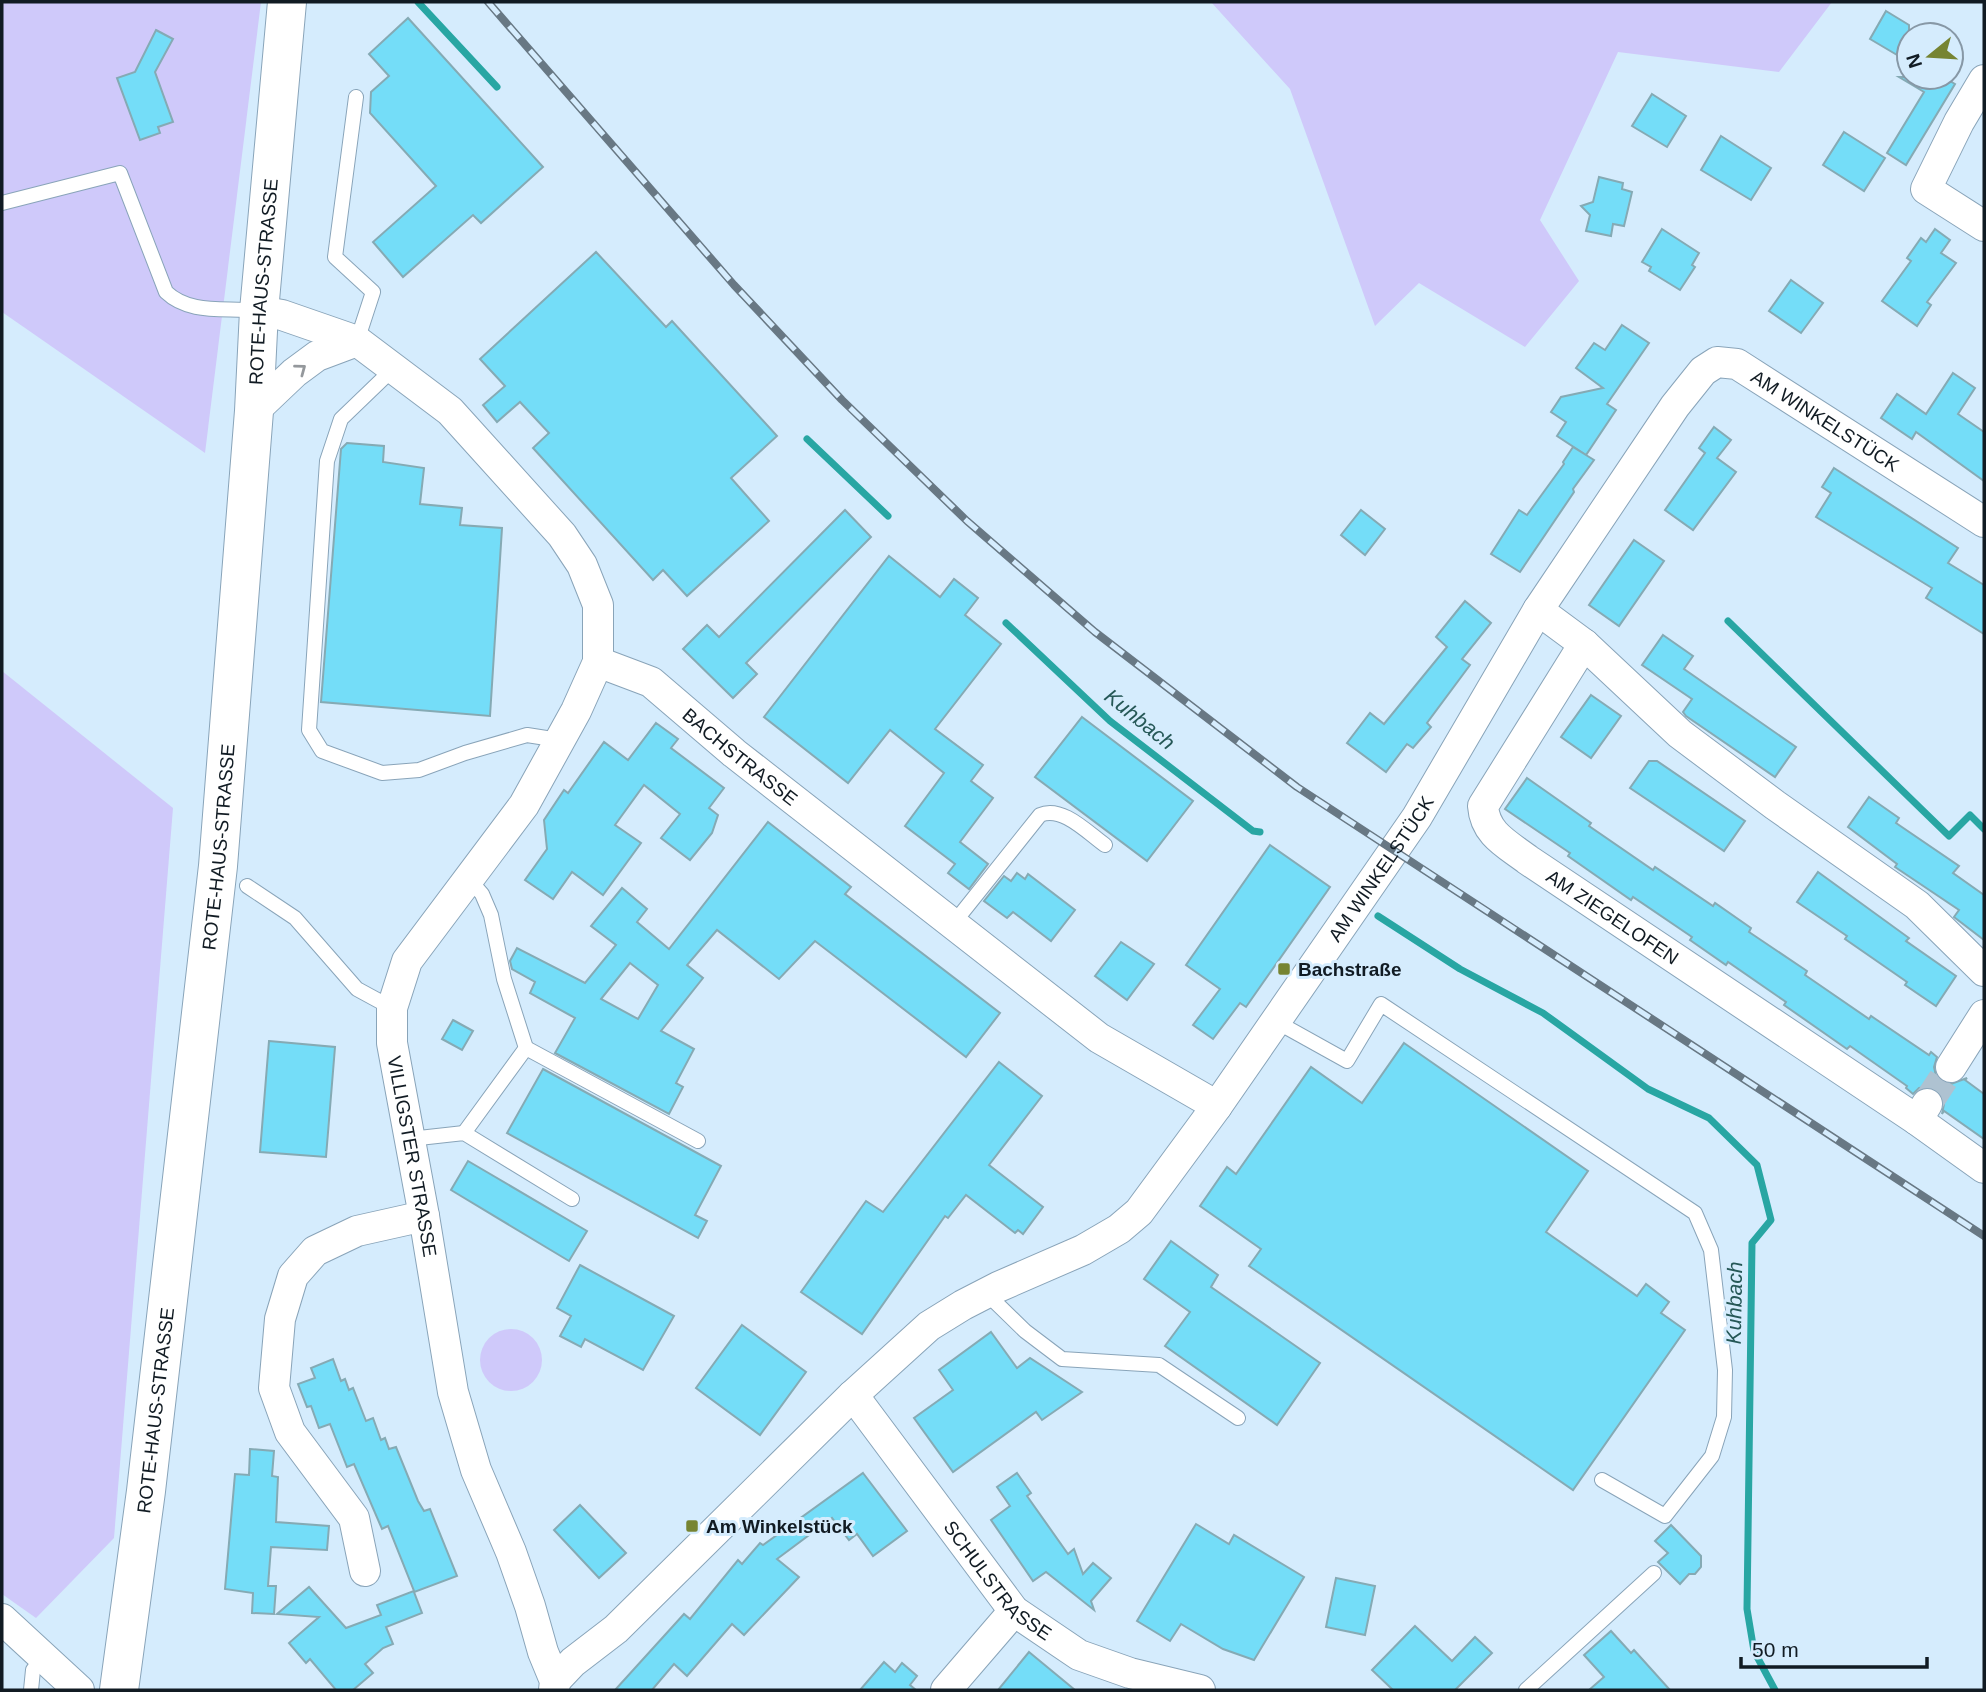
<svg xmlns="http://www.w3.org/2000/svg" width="1986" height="1692" viewBox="0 0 1986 1692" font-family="Arial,sans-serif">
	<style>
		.green { fill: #cfc9fa }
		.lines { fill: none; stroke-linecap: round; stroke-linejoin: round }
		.stream { stroke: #28a6a3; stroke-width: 7 }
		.building { fill: #74ddf8; stroke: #85aab4; stroke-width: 2; fill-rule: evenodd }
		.minor-tunnel { stroke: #aec2d1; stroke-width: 30; stroke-dasharray: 30 15; stroke-linecap: butt }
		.service-casing { stroke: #89a4b9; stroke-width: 16 }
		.minor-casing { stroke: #89a4b9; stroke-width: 32 }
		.secondary-casing { stroke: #89a4b9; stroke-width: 40 }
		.service { stroke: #fff; stroke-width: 14 }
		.minor { stroke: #fff; stroke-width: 30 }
		.secondary { stroke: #fff; stroke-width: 38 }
		.rail-casing { stroke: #687884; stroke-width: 8 }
		.rail { stroke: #d5ecfd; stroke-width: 5; stroke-dasharray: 16; stroke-linecap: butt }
		.oneway { stroke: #94989c }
		.poi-dot { fill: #768432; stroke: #d5ecfd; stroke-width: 2.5 }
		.labels { text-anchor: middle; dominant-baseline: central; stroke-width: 6; stroke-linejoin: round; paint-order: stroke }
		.street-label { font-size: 19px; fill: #111b23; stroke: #d5ecfd }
		.poi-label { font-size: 19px; font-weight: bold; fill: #111b23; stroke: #d5ecfd; text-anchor: start }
		.water-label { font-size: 21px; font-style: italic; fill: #265857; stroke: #d5ecfd }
	</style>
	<rect width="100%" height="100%" fill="#d5ecfd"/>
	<!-- green -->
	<g class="green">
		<polygon points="2,2 261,2 205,453 2,312"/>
		<polygon points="1211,2 1832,2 1779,72 1618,52 1540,220 1579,281 1525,347 1419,283 1375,326 1290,89"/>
		<polygon points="2,671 173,808 114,1538 36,1618 2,1594"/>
		<circle cx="511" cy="1360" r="31"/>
	</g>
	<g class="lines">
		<!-- stream -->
		<g class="stream">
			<polyline points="418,2 497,87"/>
			<polyline points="807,439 888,516"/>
			<polyline points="1728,621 1949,836 1970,815 1984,829"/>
			<polyline points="1006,623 1110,721 1253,831 1260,832"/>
			<polyline points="1378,916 1460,969 1543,1013 1648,1089 1709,1118 1757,1165 1771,1220 1752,1243 1747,1609 1754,1651 1775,1690"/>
		</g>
	</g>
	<!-- building -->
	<g class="building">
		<polygon points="1886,11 1909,25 1909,62 1870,39"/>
		<polygon points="408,18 543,167 481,223 473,215 403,277 373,242 436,186 370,113 371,92 389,76 369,54"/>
		<polygon points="156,30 173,39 155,72 173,122 158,127 160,133 140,140 117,78 135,72"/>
		<polygon points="1899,77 1943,77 1955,84 1906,165 1887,153 1924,92"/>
		<polygon points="1652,94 1686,116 1667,147 1632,126"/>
		<polygon points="1844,132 1885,158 1864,191 1823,165"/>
		<polygon points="1721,136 1771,168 1751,200 1701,170"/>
		<polygon points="1599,177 1623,183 1622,189 1632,192 1624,226 1613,224 1611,236 1586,231 1590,215 1581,206 1593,202"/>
		<polygon points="1662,229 1699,253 1692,265 1695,267 1680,290 1649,271 1651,267 1642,262"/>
		<polygon points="1935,229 1950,240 1941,253 1956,263 1927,302 1931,305 1917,326 1882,301 1911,261 1907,258 1921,238 1926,242"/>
		<polygon points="596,252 666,327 672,321 777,436 731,478 769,521 687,596 663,570 653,580 533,448 549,433 520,402 497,422 483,405 505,386 480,359"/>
		<polygon points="1791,280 1823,303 1801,333 1769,311"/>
		<polygon points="1622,325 1649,343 1607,404 1616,410 1586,455 1557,436 1566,422 1551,412 1561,397 1603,388 1576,368 1594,343 1605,350"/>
		<polygon points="1953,373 1975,388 1958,414 1984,432 1984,481 1916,432 1912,439 1881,418 1897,394 1926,414"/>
		<polygon points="1714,427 1731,440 1717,458 1736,472 1693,530 1665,510 1705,453 1699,448"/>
		<polygon points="347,443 384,446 383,462 424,468 420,504 462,508 460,525 502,528 490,716 321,702 341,449"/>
		<polygon points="1573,447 1594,460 1573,489 1574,492 1520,572 1491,554 1519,510 1527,515 1564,464 1563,462"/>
		<polygon points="1834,468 1958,548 1948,563 1984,585 1984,634 1926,598 1932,588 1816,517 1831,493 1822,487"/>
		<polygon points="845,510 871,537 746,663 757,674 733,698 683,649 707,625 719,637"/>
		<polygon points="1361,510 1385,529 1365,555 1341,535"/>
		<polygon points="1634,540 1664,561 1619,626 1589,605"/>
		<polygon points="889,556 940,597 954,579 978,598 965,615 1001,644 935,729 983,765 971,781 993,798 960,842 988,864 969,889 948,873 955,864 905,826 944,773 890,730 848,783 764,717"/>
		<polygon points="1465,601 1491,623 1462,659 1470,665 1427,723 1431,727 1413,748 1407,744 1386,772 1347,743 1370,713 1384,724 1447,647 1436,637"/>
		<polygon points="1663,635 1693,656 1684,669 1796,747 1775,777 1686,716 1683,712 1692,699 1642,665"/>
		<polygon points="1591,695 1621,716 1591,758 1561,737"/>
		<polygon points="1082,717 1193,801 1147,861 1035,777"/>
		<polygon points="656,723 678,739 671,748 724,788 709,808 718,815 712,833 690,860 661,838 680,814 644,785 615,825 641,843 603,895 572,872 553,899 525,880 547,849 544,820 564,790 568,793 604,742 628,760"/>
		<polygon points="1649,761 1657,761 1745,821 1724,851 1630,788"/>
		<polygon points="1527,778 1591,823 1589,826 1653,870 1655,867 1713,906 1715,903 1751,928 1749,932 1807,971 1805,975 1869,1019 1871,1016 1929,1055 1931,1052 1937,1057 1934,1067 1936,1076 1941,1081 1951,1084 1967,1078 1965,1080 1984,1094 1984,1139 1944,1111 1942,1114 1944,1104 1942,1095 1937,1090 1927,1087 1919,1088 1913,1094 1906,1088 1907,1086 1850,1046 1847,1049 1784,1005 1786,1002 1728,962 1726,965 1690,940 1692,937 1633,897 1631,900 1568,856 1570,853 1505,809"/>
		<polygon points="1869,797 1899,818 1896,823 1959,866 1953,873 1984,895 1984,940 1954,917 1959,910 1895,867 1897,864 1848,827"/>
		<path d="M 768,822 L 851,887 L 845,894 L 1000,1013 L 966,1057 L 815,941 L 779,979 L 717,930 L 687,965 L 703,978 L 661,1031 L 694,1049 L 676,1083 L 683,1087 L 669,1114 L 555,1053 L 575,1018 L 530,993 L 535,982 L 512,969 L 510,961 L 517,948 L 585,983 L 616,945 L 591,926 L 622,888 L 647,909 L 637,922 L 669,949 ZM 630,963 L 658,985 L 638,1019 L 601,999 Z"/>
		<polygon points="1270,845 1330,887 1246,1007 1240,1003 1213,1039 1193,1025 1220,989 1186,965"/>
		<polygon points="1818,872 1909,938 1906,941 1956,976 1936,1006 1905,985 1907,982 1845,939 1847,936 1797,902"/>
		<polygon points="1017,873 1025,879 1028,874 1075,910 1051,941 1013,912 1007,918 984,901 1004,876 1011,881"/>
		<polygon points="1121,942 1154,964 1127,1000 1095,976"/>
		<polygon points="453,1020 473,1031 462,1050 442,1039"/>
		<polygon points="269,1041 335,1047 326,1157 260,1152"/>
		<polygon points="1404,1043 1588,1171 1546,1232 1637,1296 1646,1284 1669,1302 1661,1313 1685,1330 1573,1490 1249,1266 1261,1249 1200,1206 1227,1167 1236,1174 1311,1067 1362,1103"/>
		<polygon points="999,1062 1042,1096 989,1165 1043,1207 1023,1234 1018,1230 1015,1233 966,1195 948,1218 945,1216 862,1334 801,1292 866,1201 883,1212"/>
		<polygon points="543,1069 721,1166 695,1215 707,1221 698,1238 507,1133"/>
		<polygon points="468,1161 587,1231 569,1261 451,1190"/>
		<polygon points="1171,1241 1218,1275 1211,1287 1320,1363 1277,1425 1165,1346 1190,1312 1144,1279"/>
		<polygon points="580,1265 674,1316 643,1370 585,1339 581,1347 560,1336 571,1316 557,1308"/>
		<polygon points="742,1325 806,1372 760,1435 696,1388"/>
		<polygon points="991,1332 1017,1368 1030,1358 1082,1392 1042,1420 1036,1412 953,1472 914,1418 953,1390 939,1370"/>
		<polygon points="333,1359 341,1381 345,1379 349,1390 353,1388 366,1421 373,1418 381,1440 385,1438 389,1449 396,1447 418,1501 424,1511 430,1509 457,1576 414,1592 422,1613 386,1627 393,1644 383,1648 365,1664 373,1673 353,1690 336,1690 310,1659 306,1663 289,1643 319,1617 277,1614 309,1587 346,1628 381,1615 377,1605 414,1591 388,1526 382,1529 354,1464 347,1467 330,1424 319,1428 311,1406 307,1407 298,1384 315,1378 311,1368"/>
		<polygon points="250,1449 274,1451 272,1476 278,1477 276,1522 329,1526 327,1550 271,1547 268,1586 276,1586 274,1614 252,1613 253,1593 225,1589 235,1474 249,1475"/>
		<polygon points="863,1473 907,1531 873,1556 857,1534 849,1540 832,1518 777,1559 799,1577 744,1635 732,1624 687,1676 674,1664 652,1690 615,1690 684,1614 690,1619 738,1560 742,1564 760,1543 763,1545"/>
		<polygon points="1017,1473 1031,1493 1027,1496 1068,1554 1074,1549 1083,1574 1093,1563 1111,1578 1091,1601 1094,1610 1046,1572 1033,1581 991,1520 1010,1506 997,1487"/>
		<polygon points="580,1505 626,1553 599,1578 554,1530"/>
		<polygon points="1196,1524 1229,1544 1234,1535 1304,1577 1254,1660 1223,1649 1181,1624 1170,1641 1137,1621"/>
		<polygon points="1671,1525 1701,1556 1701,1567 1695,1574 1689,1574 1680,1584 1658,1562 1668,1553 1655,1541"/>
		<polygon points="1336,1578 1375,1586 1365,1635 1326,1627"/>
		<polygon points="1415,1626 1452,1661 1475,1637 1492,1653 1455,1690 1393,1690 1372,1670"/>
		<polygon points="1611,1631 1631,1653 1634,1650 1670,1690 1589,1690 1604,1677 1584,1655"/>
		<polygon points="1029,1652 1075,1690 998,1690"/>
		<polygon points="884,1662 895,1672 902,1663 917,1676 910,1685 916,1690 860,1690"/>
	</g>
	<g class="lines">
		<!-- minor-tunnel -->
		<polyline class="minor-tunnel" points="1927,1104 1951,1067"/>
		<!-- service casing -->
		<g class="service-casing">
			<g id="service">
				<polyline points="356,97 335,257 373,292 357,341"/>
				<path d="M 2,203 L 120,173 L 166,292 C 190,315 226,307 257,311"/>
				<polyline points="394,368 341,419 327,461 309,730 322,751 382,773 419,770 465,753 527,735 559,740"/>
				<polyline points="467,882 475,886 482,894 491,915 504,979 526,1048"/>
				<polyline points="247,886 295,918 357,989 392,1008"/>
				<path d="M 953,924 L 1040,815 C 1062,805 1088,833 1105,845"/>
				<polyline points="1275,1021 1347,1061 1381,1004 1695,1213 1711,1250 1725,1370 1724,1417 1712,1456 1665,1516 1602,1480"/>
				<polyline points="464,1133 526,1048 698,1141"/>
				<polyline points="410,1139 464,1133 572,1199"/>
				<polyline points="986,1293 1025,1331 1062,1359 1159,1365 1238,1418"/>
				<polyline points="31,1690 33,1670 43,1656"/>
				<polyline points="1526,1690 1654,1573"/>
			</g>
		</g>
		<!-- minor casing -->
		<g class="minor-casing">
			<g id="minor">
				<polyline points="1984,80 1959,122 1926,189 1984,226"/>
				<path id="s1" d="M 259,311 L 282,315 L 357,341 L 450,411 L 562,535 L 582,565 L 598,605 L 598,662 L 576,711 L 524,805 L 407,961 L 392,1008 L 392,1043 L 424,1216 L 453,1392 L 476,1470 L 511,1552 L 530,1606 L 543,1652 L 555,1681 L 554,1690"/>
				<polyline points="254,411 294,373 317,356 357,341"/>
				<polyline points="1538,610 1584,644 1680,734 1775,805 1917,905 1984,971"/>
				<path id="s2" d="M 1584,644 L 1483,806 C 1485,834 1507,844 1528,860 L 1917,1120"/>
				<path id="s3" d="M 598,662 L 651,682 L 734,753 L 1099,1038 L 1217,1106"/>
				<polyline points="1951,1067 1984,1015"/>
				<polyline points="1927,1104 1917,1120 1984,1168"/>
				<path id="s4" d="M 853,1395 L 1014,1611 L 1079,1655 L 1130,1673 L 1200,1690"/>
				<polyline points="365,1571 354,1518 290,1432 274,1388 280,1319 293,1276 315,1251 357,1231 424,1216"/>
				<polyline points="2,1619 79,1690"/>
				<path id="s5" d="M 555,1681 L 573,1662 L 616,1629 L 853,1395 L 929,1326 L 963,1305 L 998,1287 L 1083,1250 L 1119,1229 L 1139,1212 L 1217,1106 L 1417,817 L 1538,610 L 1675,406 L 1703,371 L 1717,362 L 1737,364 L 1984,522"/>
				<polyline points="946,1690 1014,1611"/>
			</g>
		</g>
		<!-- secondary casing -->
		<g class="secondary-casing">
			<g id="secondary">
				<path id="s6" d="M 119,1690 L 146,1491 L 218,866 L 254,411 L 259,311 L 287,2"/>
			</g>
		</g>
		<!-- service -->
		<use href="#service" class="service"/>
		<!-- minor -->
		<use href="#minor" class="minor"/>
		<!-- secondary -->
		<use href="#secondary" class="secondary"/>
		<!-- rail casing -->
		<g class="rail-casing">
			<polyline id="rail" points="488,2 734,285 842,400 967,521 1095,632 1297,787 1984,1236"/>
		</g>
		<!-- rail -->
		<use href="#rail" class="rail"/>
	</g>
	<!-- one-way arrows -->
	<defs><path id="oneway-chevron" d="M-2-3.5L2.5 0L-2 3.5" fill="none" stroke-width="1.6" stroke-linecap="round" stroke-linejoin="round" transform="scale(1.75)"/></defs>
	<use class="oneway" href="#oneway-chevron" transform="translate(301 369) rotate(-37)"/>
	<!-- markers -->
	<g class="poi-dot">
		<rect x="1277" y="962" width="14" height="14" rx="3.5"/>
		<rect x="685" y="1519" width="14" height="14" rx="3.5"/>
	</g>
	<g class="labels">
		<!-- street labels -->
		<g class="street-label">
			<text stroke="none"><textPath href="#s6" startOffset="1416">ROTE-HAUS-STRASSE</textPath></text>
			<text stroke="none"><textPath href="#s5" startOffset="1911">AM WINKELSTÜCK</textPath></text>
			<text stroke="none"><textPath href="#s3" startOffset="173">BACHSTRASSE</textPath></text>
			<text stroke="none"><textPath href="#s6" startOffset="849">ROTE-HAUS-STRASSE</textPath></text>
			<text stroke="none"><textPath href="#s5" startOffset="1176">AM WINKELSTÜCK</textPath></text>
			<text stroke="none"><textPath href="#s2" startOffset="366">AM ZIEGELOFEN</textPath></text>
			<text stroke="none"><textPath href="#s1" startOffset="1078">VILLIGSTER STRASSE</textPath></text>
			<text stroke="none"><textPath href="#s6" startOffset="282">ROTE-HAUS-STRASSE</textPath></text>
			<text stroke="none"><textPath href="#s4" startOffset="236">SCHULSTRASSE</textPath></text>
		</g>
		<!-- poi labels -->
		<g class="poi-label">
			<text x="1298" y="969">Bachstraße</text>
			<text x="706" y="1526">Am Winkelstück</text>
		</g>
		<!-- water labels -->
		<g class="water-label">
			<text transform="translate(1140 719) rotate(39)">Kuhbach</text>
			<text transform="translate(1734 1303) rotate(-89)">Kuhbach</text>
		</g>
	</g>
	<!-- border -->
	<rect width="1986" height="1692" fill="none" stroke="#111b23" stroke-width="7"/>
	<!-- north arrow -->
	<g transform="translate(1930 56) rotate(252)"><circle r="33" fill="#d5ecfd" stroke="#8798a6" stroke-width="2"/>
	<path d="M0-5L12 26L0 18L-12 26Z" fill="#768432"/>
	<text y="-10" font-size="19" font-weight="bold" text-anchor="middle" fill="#111b23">N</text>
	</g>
	<!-- scale -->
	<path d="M1741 1657v10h186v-10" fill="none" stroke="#111b23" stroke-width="3.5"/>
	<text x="1752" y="1657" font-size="21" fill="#111b23" stroke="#d5ecfd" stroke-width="5" paint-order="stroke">50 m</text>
</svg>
